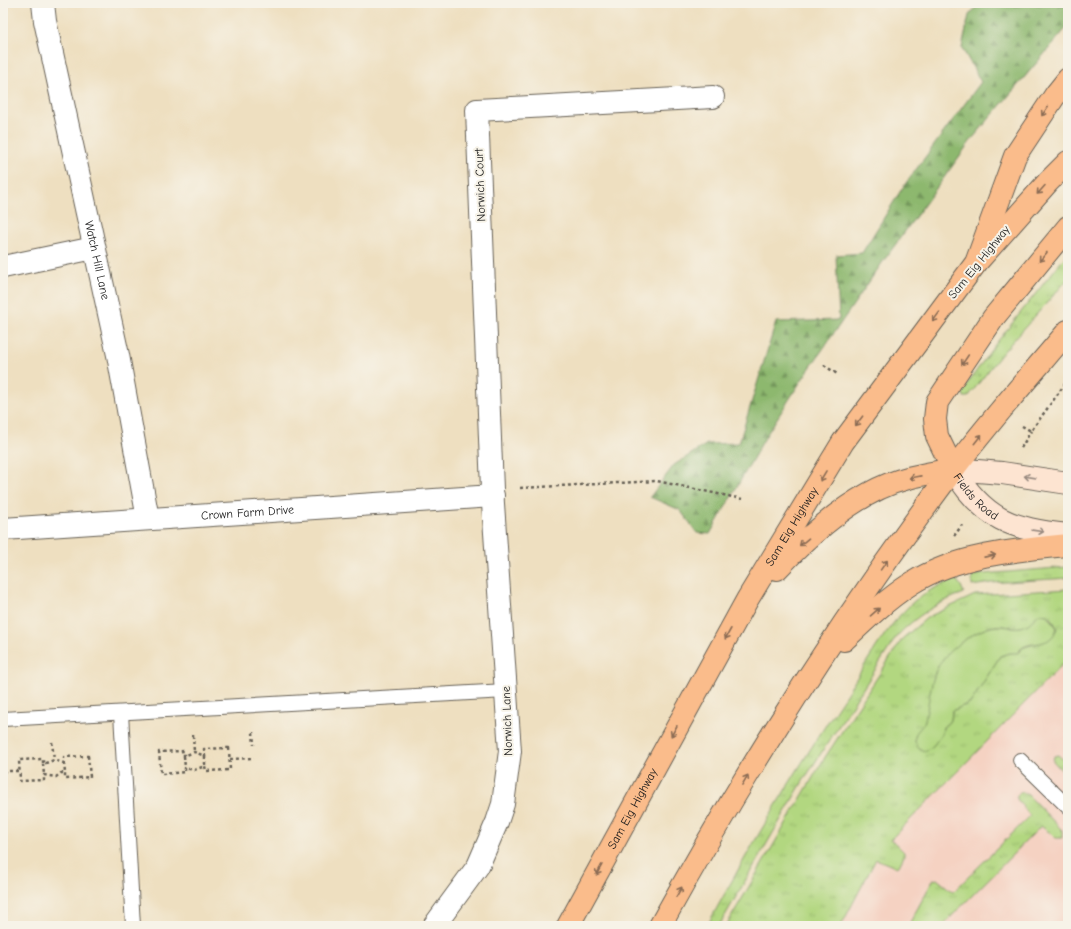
<svg xmlns="http://www.w3.org/2000/svg" width="1071" height="929" viewBox="0 0 1071 929" font-family="'Comic Neue',sans-serif">
	<style>
		.built { fill: #f5d2c2 }
		.grass { fill: url(#grass-tufts); stroke: #677a4e; fill-rule: evenodd }
		.forest { fill: url(#forest-firs); stroke: #546a45 }
		.garden { fill: #b2d780; stroke: #677a4e }
		.lines { fill: none; stroke-linecap: round; stroke-linejoin: round }
		.lane-casing { stroke: #666055; stroke-width: 16 }
		.street-casing { stroke: #666055; stroke-width: 24 }
		.secondary-casing { stroke: #666055; stroke-width: 24 }
		.primary-casing { stroke: #666055; stroke-width: 24 }
		.highway-casing { stroke: #666055; stroke-width: 24 }
		.path { stroke: #666055; stroke-width: 2.5; stroke-dasharray: 3 3; stroke-linecap: butt }
		.lane { stroke: #fff; stroke-width: 14 }
		.street { stroke: #fff; stroke-width: 22 }
		.secondary { stroke: #fde4d1; stroke-width: 22 }
		.primary { stroke: #fabc8b; stroke-width: 22 }
		.highway { stroke: #fabc8b; stroke-width: 22 }
		.oneway { stroke: #8b6c54 }
		.oneway2 { stroke: #988a80 }
		.labels { text-anchor: middle; dominant-baseline: central; stroke-width: 4; stroke-linejoin: round; paint-order: stroke }
		.street-label { font-size: 12px; fill: #1c1c1c; stroke: #f7f3e8 }
	</style>
	<defs>
		<pattern id="grass-tufts" width="24" height="20" patternUnits="userSpaceOnUse"><rect width="24" height="20" fill="#b2d780"/><path d="M3 7l-1-3M5 7V3M7 7l1-3M15 17l-1-3M17 17v-4M19 17l1-3" fill="none" stroke="#98b86e"/></pattern>
		<pattern id="forest-firs" width="22" height="20" patternUnits="userSpaceOnUse"><rect width="22" height="20" fill="#8db86e"/><path d="M5 1l3.5 6h-7zM16 11l3.5 6h-7z" fill="#72955a"/></pattern>
	</defs>
	<rect width="100%" height="100%" fill="#f7f3e8"/>
	<filter id="ink" filterUnits="userSpaceOnUse"><feTurbulence type="fractalNoise" baseFrequency=".025" numOctaves="2"/><feDisplacementMap in="SourceGraphic" scale="8" xChannelSelector="R" yChannelSelector="G"/><feConvolveMatrix kernelMatrix="1 2 1 2 8 2 1 2 1" color-interpolation-filters="sRGB"/></filter>
	<filter id="wash" filterUnits="userSpaceOnUse"><feTurbulence type="fractalNoise" baseFrequency=".012" numOctaves="4" result="noise"/><feDisplacementMap in="SourceGraphic" scale="16" xChannelSelector="R" yChannelSelector="G"/><feGaussianBlur stdDeviation="0.9" result="paint"/><feColorMatrix in="noise" values="0 0 0 0 0 0 0 0 0 0 0 0 0 0 0 0 0 1.4 0 .05"/><feComposite in="paint" operator="in"/></filter>
	<g filter="url(#wash)">
		<rect width="100%" height="100%" fill="#eedfc0"/>
		<!-- built -->
		<polygon class="built" points="1068,598 1068,926 767,926"/>
		<!-- grass -->
		<g class="grass">
			<polygon points="1068,253 1068,279 1003,352 968,397 964,397 962,391 994,346"/>
			<polygon points="1068,567 1068,578 991,583 972,586 972,575"/>
			<path d="M 956,579 L 961,586 L 964,593 C 938,602 915,617 897,636 L 803,781 L 719,926 L 707,926 C 751,845 798,766 849,690 C 868,661 884,630 909,606 C 922,593 939,585 956,579 Z"/>
			<path d="M 1068,589 L 1068,659 L 891,839 L 904,852 L 904,856 L 899,866 L 895,867 L 876,859 L 841,926 L 726,926 L 822,762 L 903,638 L 928,617 L 975,595 ZM 1043,614 L 1051,617 L 1057,628 C 1044,646 1041,641 1022,648 L 1020,652 L 1009,653 L 1000,656 L 971,702 L 952,711 L 951,720 L 943,727 L 943,731 L 933,746 L 915,742 C 914,732 922,730 925,721 C 927,715 927,709 929,703 C 934,692 931,680 937,668 C 945,651 977,629 995,626 C 1004,625 1014,629 1023,627 C 1031,624 1036,618 1043,614 Z"/>
			<polygon points="1058,755 1068,764 1068,777 1053,761 1054,756"/>
			<polygon points="1022,792 1028,795 1062,830 1062,838 1056,838 1041,826 942,926 908,926 933,880 937,879 953,892 1030,816 1017,799 1017,795"/>
		</g>
		<!-- forest -->
		<polygon class="forest" points="980,3 1068,3 1068,26 972,139 882,263 801,381 767,434 710,534 697,533 680,510 650,497 674,465 707,444 739,443 776,322 839,320 836,255 862,253 903,187 981,82 962,48 969,15"/>
		<!-- garden -->
		<path class="garden" d="M 1040,614 C 1052,614 1051,622 1057,628 C 1050,649 1032,640 1022,648 C 1020,649 1019,651 1018,653 L 1009,653 L 1000,656 L 971,702 L 952,711 L 951,720 L 943,727 L 942,734 L 933,746 L 925,751 C 919,750 915,744 915,738 C 915,730 924,727 925,720 C 932,690 929,667 956,646 C 967,638 983,627 997,626 C 1005,626 1013,628 1021,627 C 1031,625 1033,617 1040,614 Z"/>
	</g>
	<g filter="url(#ink)">
		<g class="lines">
			<!-- lane casing -->
			<g class="lane-casing">
				<g id="lane">
					<polyline points="121,713 133,926"/>
					<polyline points="3,719 506,691"/>
					<polyline points="1020,760 1068,807"/>
				</g>
			</g>
			<!-- street casing -->
			<g class="street-casing">
				<g id="street">
					<path id="s1" d="M 43,3 L 45,21 L 118,355 L 148,519"/>
					<polyline points="3,267 94,248"/>
					<path id="s2" d="M 3,529 L 493,496"/>
					<polyline points="434,926 478,866 497,822 503,804 510,751 492,489 477,110 713,97"/>
				</g>
			</g>
			<!-- secondary casing -->
			<g class="secondary-casing">
				<g id="secondary">
					<path id="s3" d="M 953,469 C 984,520 1011,529 1068,535"/>
					<polyline points="953,469 1002,473 1068,483"/>
				</g>
			</g>
			<!-- primary casing -->
			<g class="primary-casing">
				<g id="primary">
					<path d="M 777,569 C 811,533 859,490 908,478 C 923,474 938,472 953,469"/>
					<path d="M 844,640 C 865,620 887,599 912,583 C 957,555 1016,550 1068,545"/>
					<path id="s4" d="M 568,926 L 747,600 L 843,442 L 976,263 L 1015,156 L 1056,94 L 1068,79"/>
					<path d="M 660,926 C 747,768 844,615 952,471 C 989,422 1029,377 1068,331"/>
				</g>
			</g>
			<!-- highway casing -->
			<g class="highway-casing">
				<g id="highway">
					<polyline points="976,263 1048,182 1068,162"/>
					<polyline points="953,469 937,436 935,419 937,402 994,317 1068,227"/>
				</g>
			</g>
			<!-- path -->
			<g class="path">
				<polyline points="824,365 837,374"/>
				<polyline points="1022,426 1031,431 1065,384"/>
				<polyline points="1021,448 1031,431"/>
				<polyline points="520,488 657,481 742,499"/>
				<polyline points="954,536 962,525"/>
				<polyline points="253,732 254,745"/>
				<polyline points="193,735 194,752"/>
				<polyline points="52,742 54,760"/>
				<polygon points="229,748 230,770 206,771 205,766 194,770 185,768 185,772 161,774 159,752 184,751 184,756 194,752 205,756 204,749"/>
				<polygon points="88,756 90,777 65,779 65,773 61,773 56,777 44,775 44,780 20,781 19,760 43,759 43,764 54,760 64,763 64,757"/>
				<polyline points="184,756 185,768"/>
				<polyline points="205,756 205,766"/>
				<polyline points="230,759 254,758"/>
				<polyline points="64,763 65,773"/>
				<polyline points="43,764 44,775"/>
				<polyline points="3,771 19,771"/>
			</g>
			<!-- lane -->
			<use href="#lane" class="lane"/>
			<!-- street -->
			<use href="#street" class="street"/>
			<!-- secondary -->
			<use href="#secondary" class="secondary"/>
			<!-- primary -->
			<use href="#primary" class="primary"/>
			<!-- highway -->
			<use href="#highway" class="highway"/>
		</g>
		<!-- one-way arrows -->
		<defs><path id="oneway-shaft" d="M-6 0H5M1.5-3L5.5 0L1.5 3" fill="none" stroke-width="1.6" stroke-linecap="round" stroke-linejoin="round"/></defs>
		<g class="oneway">
			<use href="#oneway-shaft" transform="translate(1045 111) rotate(124)"/>
			<use href="#oneway-shaft" transform="translate(1041 190) rotate(132)"/>
			<use href="#oneway-shaft" transform="translate(1043 257) rotate(130)"/>
			<use href="#oneway-shaft" transform="translate(936 317) rotate(126)"/>
			<use href="#oneway-shaft" transform="translate(965 360) rotate(124)"/>
			<use href="#oneway-shaft" transform="translate(859 421) rotate(127)"/>
			<use href="#oneway-shaft" transform="translate(978 439) rotate(-51)"/>
			<use href="#oneway-shaft" transform="translate(823 476) rotate(121)"/>
			<use href="#oneway-shaft" transform="translate(915 477) rotate(169)"/>
			<use href="#oneway-shaft" transform="translate(804 542) rotate(140)"/>
			<use href="#oneway-shaft" transform="translate(990 556) rotate(-11)"/>
			<use href="#oneway-shaft" transform="translate(884 565) rotate(-55)"/>
			<use href="#oneway-shaft" transform="translate(875 612) rotate(-41)"/>
			<use href="#oneway-shaft" transform="translate(728 634) rotate(119)"/>
			<use href="#oneway-shaft" transform="translate(674 731) rotate(119)"/>
			<use href="#oneway-shaft" transform="translate(745 780) rotate(-59)"/>
			<use href="#oneway-shaft" transform="translate(599 870) rotate(119)"/>
			<use href="#oneway-shaft" transform="translate(679 892) rotate(-60)"/>
		</g>
		<g class="oneway2">
			<use href="#oneway-shaft" transform="translate(1030 477) rotate(-171)"/>
			<use href="#oneway-shaft" transform="translate(1038 531) rotate(8)"/>
		</g>
	</g>
	<g class="labels">
		<!-- street labels -->
		<g class="street-label">
			<text transform="translate(480 185) rotate(-92)">Norwich Court</text>
			<text stroke="none"><textPath href="#s1" startOffset="263">Watch Hill Lane</textPath></text>
			<text transform="translate(979 262) rotate(-51)">Sam Eig Highway</text>
			<text stroke="none"><textPath href="#s3" startOffset="36">Fields Road</textPath></text>
			<text stroke="none"><textPath href="#s2" startOffset="245">Crown Farm Drive</textPath></text>
			<text stroke="none"><textPath href="#s4" startOffset="458">Sam Eig Highway</textPath></text>
			<text transform="translate(507 721) rotate(-92)">Norwich Lane</text>
			<text stroke="none"><textPath href="#s4" startOffset="134">Sam Eig Highway</textPath></text>
		</g>
	</g>
	<!-- margin -->
	<rect width="1071" height="929" fill="none" stroke="#f7f3e8" stroke-width="16"/>
</svg>
